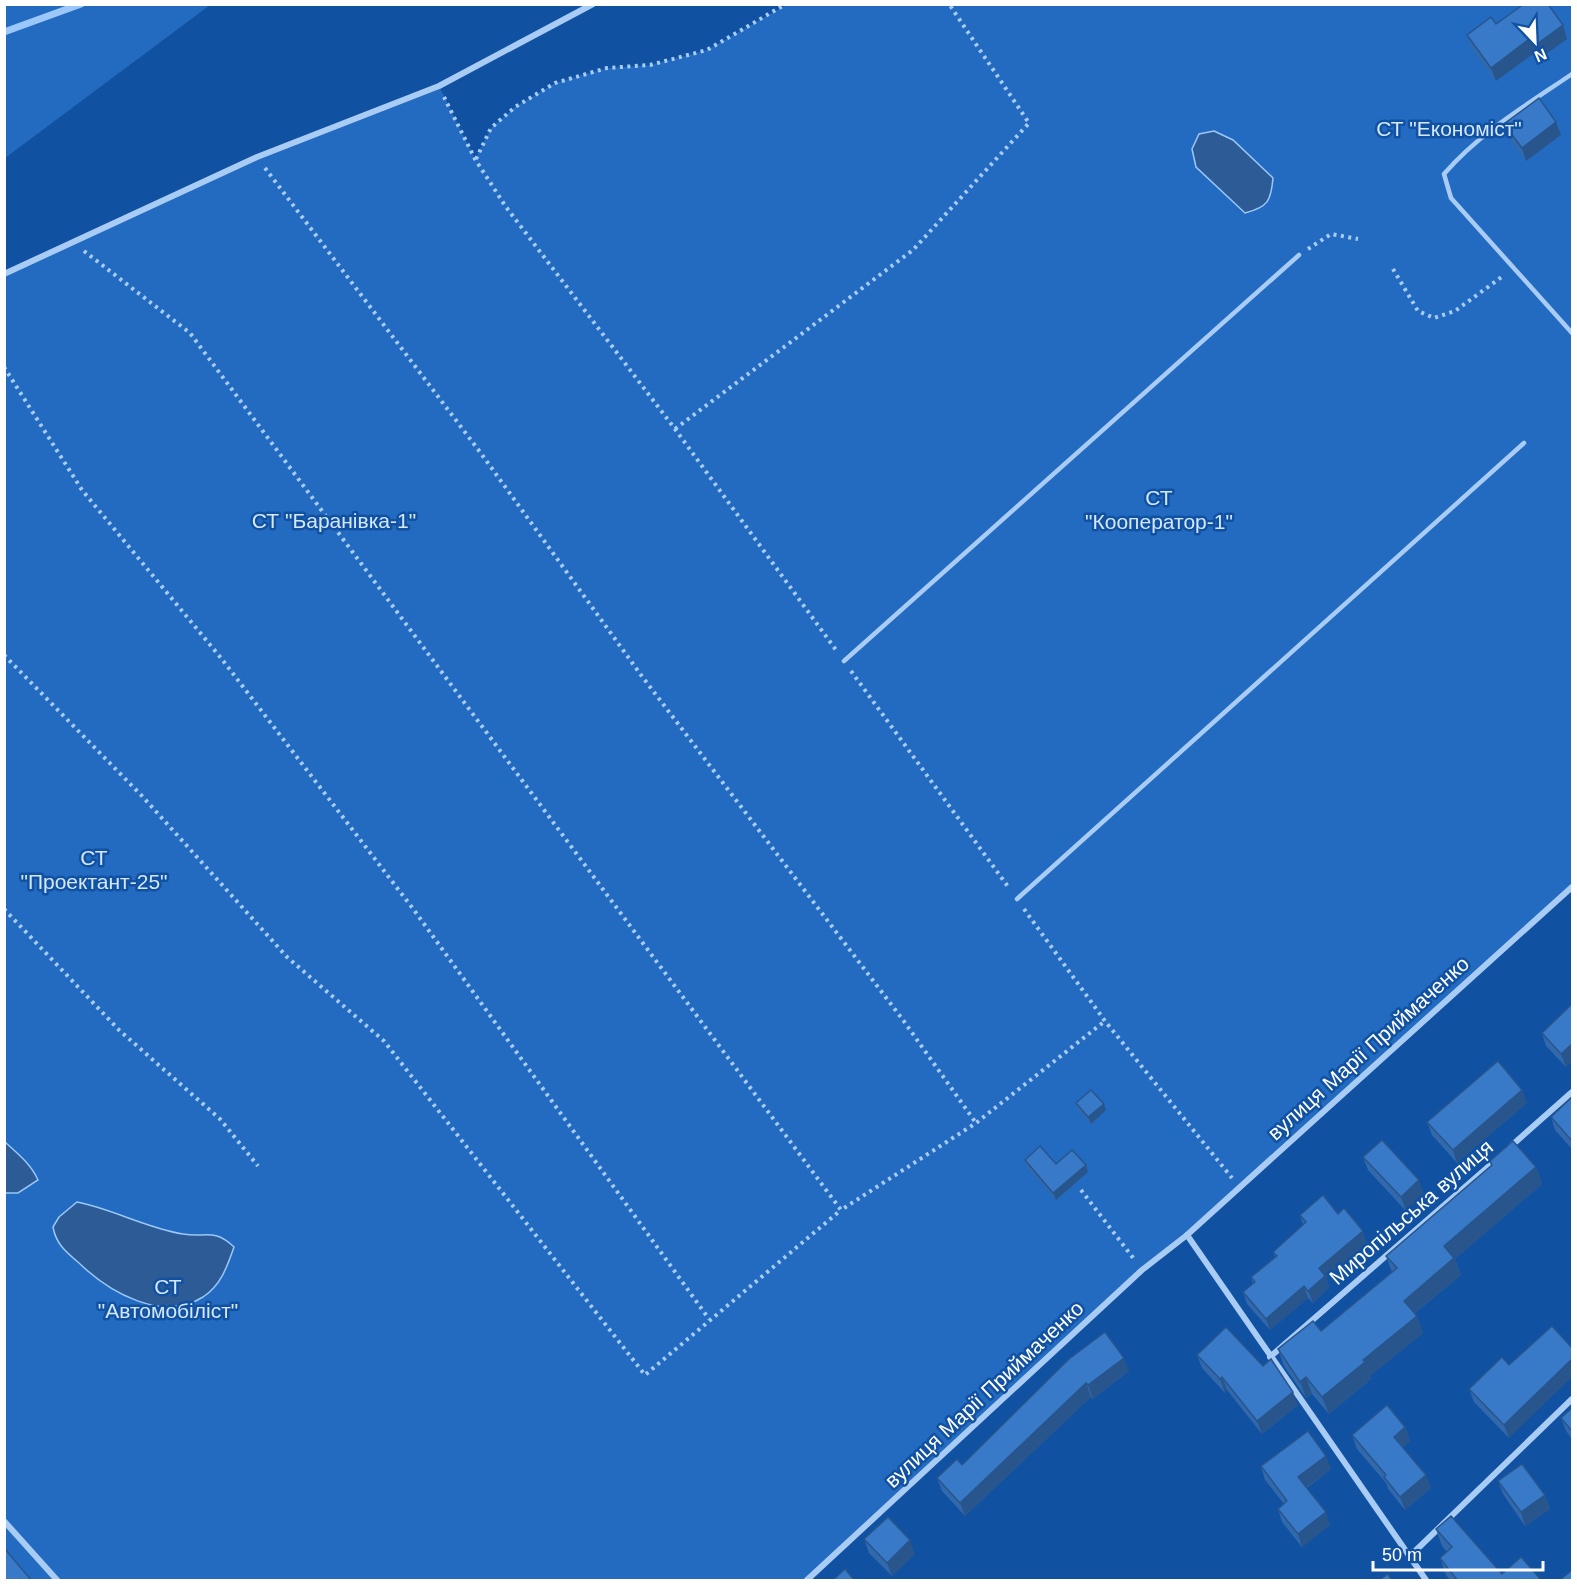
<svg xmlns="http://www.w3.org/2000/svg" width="1577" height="1585" viewBox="0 0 1577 1585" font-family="Helvetica,sans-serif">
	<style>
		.green { fill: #236bc0 }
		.water { fill: #2c5b96; stroke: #9bc7f9; stroke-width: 1.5 }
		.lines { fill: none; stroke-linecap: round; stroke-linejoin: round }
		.stream { stroke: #9bc7f9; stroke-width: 7 }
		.path { stroke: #a9ccf5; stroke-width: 4; stroke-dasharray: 3 4.5; stroke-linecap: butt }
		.lane { stroke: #a9ccf5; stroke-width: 4.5 }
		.street { stroke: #a9ccf5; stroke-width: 6 }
		.wall { fill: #3169ac }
		.shaded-wall { fill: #28558c }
		.building { fill: #397ac8; stroke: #28558c; stroke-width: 1.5 }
		.labels { text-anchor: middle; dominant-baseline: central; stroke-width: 5; stroke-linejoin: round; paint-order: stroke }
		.park-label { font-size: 21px; fill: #d3e7fe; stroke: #1151a1 }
		.street-label { font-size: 21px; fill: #fff; stroke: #1151a1 }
	</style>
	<rect width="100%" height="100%" fill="#1151a1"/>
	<!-- green -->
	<g class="green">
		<polygon points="5,4 210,4 210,5 5,158"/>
		<polygon points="786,5 1572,5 1572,887 1187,1235 1142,1270 807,1580 5,1580 4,274 257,157 439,86 475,159 491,128 515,107 555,83 607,68 650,65 707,50"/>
	</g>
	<!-- water -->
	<g class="water">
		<path d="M 1214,131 L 1233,140 L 1273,178 C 1271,201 1268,207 1245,213 L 1196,167 L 1192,149 L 1199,134 Z"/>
		<path d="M 5,1142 C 18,1154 31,1164 38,1180 L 18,1193 L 5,1193 Z"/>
		<path d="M 77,1202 C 113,1209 146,1228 183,1234 C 206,1238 214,1228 234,1247 C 227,1267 221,1285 203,1297 C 162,1323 109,1292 79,1263 C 66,1252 56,1244 53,1227 L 59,1217 Z"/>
	</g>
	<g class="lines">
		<!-- stream -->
		<polyline class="stream" points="4,32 81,4"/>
		<!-- path -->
		<g class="path">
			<polyline points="444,97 475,159 506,207 675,429 836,650"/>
			<polyline points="476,159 491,128 515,107 555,83 607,68 650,65 707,50 786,4"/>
			<polyline points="265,168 480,452 641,675 903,1020 976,1123"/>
			<polyline points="1308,249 1331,234 1358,239"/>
			<polyline points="84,251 190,333 841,1210 976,1123 1105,1021"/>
			<polyline points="1393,269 1418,311 1434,318 1455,311 1503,276"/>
			<polyline points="4,367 82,490 221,658 414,910 709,1319"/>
			<polyline points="675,429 913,250 1029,123 949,4"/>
			<polyline points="4,655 142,796 287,957 384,1041 645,1375 841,1210"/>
			<polyline points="851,671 1009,888"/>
			<polyline points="4,909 119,1030 220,1119 258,1166"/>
			<polyline points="1024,909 1105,1021 1232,1178"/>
			<polyline points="1081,1190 1134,1259"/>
		</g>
		<!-- lane -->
		<g class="lane">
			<path d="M 1572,74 C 1528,104 1479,133 1444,174 L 1451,198 L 1572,333"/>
			<polyline points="844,661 1299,255"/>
			<polyline points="1017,899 1524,443"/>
		</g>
		<!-- street -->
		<g class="street">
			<polyline points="4,274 257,157 439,86 593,4"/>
			<polyline points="1510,1147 1572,1092"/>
			<polyline points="1187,1235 1426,1580"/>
			<polyline points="1270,1357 1496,1160"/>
			<polyline points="4,1521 57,1580"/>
			<polyline points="1409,1557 1572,1399"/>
			<polyline points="807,1580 1142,1270 1187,1235 1572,887"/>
		</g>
	</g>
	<!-- wall -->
	<g class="wall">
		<polygon points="1496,24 1563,25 1567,39 1542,57 1537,51 1496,81 1471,48 1467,35"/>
		<polygon points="1504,124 1561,135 1526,161 1509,138"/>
		<polygon points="1572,1004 1566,1067 1546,1046 1542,1033"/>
		<polygon points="1522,1090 1527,1103 1457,1163 1432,1135 1427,1122"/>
		<polygon points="1572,1097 1572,1149 1555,1130 1551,1117"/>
		<polygon points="1076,1103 1106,1110 1091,1124 1078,1110"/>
		<polygon points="1363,1157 1424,1194 1406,1211 1368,1170"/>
		<polygon points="1025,1160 1056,1164 1088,1172 1056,1200 1027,1167"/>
		<polygon points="1490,1161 1536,1167 1542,1184 1455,1259 1461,1275 1414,1314 1417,1316 1423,1333 1370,1376 1371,1379 1329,1414 1312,1394 1306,1398 1284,1366 1278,1349 1321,1331 1392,1272 1386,1256 1491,1166"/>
		<polygon points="1338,1214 1367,1243 1326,1278 1329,1287 1313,1303 1308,1298 1270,1330 1247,1304 1243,1292 1253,1284 1251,1277 1275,1257 1273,1252 1303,1225 1300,1215"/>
		<polygon points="1197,1355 1298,1405 1262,1434 1227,1390 1225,1393 1202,1368"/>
		<polygon points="1069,1359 1129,1371 1093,1399 1091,1397 965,1516 942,1491 937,1478 962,1465"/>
		<polygon points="1509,1365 1509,1438 1474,1402 1469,1389"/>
		<polygon points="1572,1408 1572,1439 1566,1431 1561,1418"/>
		<polygon points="1405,1427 1410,1441 1402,1447 1431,1488 1405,1510 1389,1490 1386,1483 1357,1449 1352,1435"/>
		<polygon points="1261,1466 1331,1469 1307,1488 1330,1525 1302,1547 1282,1522 1278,1509 1284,1504 1265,1480"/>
		<polygon points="1498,1481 1545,1495 1550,1509 1525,1526 1503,1494"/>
		<polygon points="1436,1529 1502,1574 1542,1581 1451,1581 1446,1575 1440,1558 1447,1552 1442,1546"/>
		<polygon points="864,1539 915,1554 892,1576 869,1553"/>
	</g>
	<!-- shaded-wall -->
	<g class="shaded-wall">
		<polygon points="1563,25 1567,39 1542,57 1537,44"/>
		<polygon points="1532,37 1537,51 1496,81 1491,68"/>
		<polygon points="1556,122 1561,135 1526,161 1522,148"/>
		<polygon points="1572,1044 1572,1062 1566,1067 1561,1054"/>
		<polygon points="1522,1090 1527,1103 1457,1163 1453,1150"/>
		<polygon points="1104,1104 1106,1110 1091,1124 1088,1117"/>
		<polygon points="1086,1165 1088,1172 1056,1200 1053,1193"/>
		<polygon points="1536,1167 1542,1184 1455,1259 1461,1275 1410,1317 1404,1301 1444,1246"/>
		<polygon points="1419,1180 1424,1194 1406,1211 1401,1197"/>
		<polygon points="1363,1231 1367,1243 1326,1278 1329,1287 1313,1303 1308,1291 1319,1268"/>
		<polygon points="1304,1286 1308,1298 1270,1330 1266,1319"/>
		<polygon points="1417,1316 1423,1333 1370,1376 1371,1379 1329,1414 1322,1397 1363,1360"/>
		<polygon points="1124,1358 1129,1371 1093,1399 1088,1385"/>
		<polygon points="1572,1359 1572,1377 1509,1438 1504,1425"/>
		<polygon points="1222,1377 1227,1390 1225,1393 1220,1379"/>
		<polygon points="1306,1377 1312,1394 1306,1398 1300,1382"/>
		<polygon points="1086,1383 1091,1397 965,1516 960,1503"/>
		<polygon points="1293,1392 1298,1405 1262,1434 1257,1421"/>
		<polygon points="1405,1427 1410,1441 1399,1451 1394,1437"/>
		<polygon points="1326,1456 1331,1469 1303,1490 1298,1477"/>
		<polygon points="1426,1475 1431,1488 1405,1510 1400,1497"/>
		<polygon points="1545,1495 1550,1509 1525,1526 1521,1512"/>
		<polygon points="1326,1512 1330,1525 1302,1547 1298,1534"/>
		<polygon points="910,1540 915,1554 892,1576 887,1563"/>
	</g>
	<!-- building -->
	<g class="building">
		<polygon points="1524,4 1548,4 1563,25 1537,44 1532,37 1491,68 1467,35 1491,17 1496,24"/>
		<polygon points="1539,98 1556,122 1522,148 1504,124"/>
		<polygon points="1572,1004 1572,1044 1561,1054 1542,1033"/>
		<polygon points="1498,1061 1522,1090 1453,1150 1427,1122"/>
		<polygon points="1091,1090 1104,1104 1088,1117 1076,1103"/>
		<polygon points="1572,1097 1572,1141 1551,1117"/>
		<polygon points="1382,1140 1419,1180 1401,1197 1363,1157"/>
		<polygon points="1513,1141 1536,1167 1444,1246 1454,1258 1404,1301 1417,1316 1363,1360 1365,1362 1322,1397 1306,1377 1300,1382 1278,1349 1313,1321 1321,1331 1397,1268 1386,1256 1492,1165 1490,1161"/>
		<polygon points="1040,1146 1056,1164 1072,1150 1086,1165 1053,1193 1025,1160"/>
		<polygon points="1323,1195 1338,1214 1344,1208 1363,1231 1319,1268 1325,1276 1308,1291 1304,1286 1266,1319 1243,1292 1255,1282 1251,1277 1277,1256 1273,1252 1306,1222 1300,1215"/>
		<polygon points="1552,1326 1572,1348 1572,1359 1504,1425 1469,1389 1502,1357 1509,1365"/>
		<polygon points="1226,1327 1263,1366 1271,1359 1293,1392 1257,1421 1222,1377 1220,1379 1197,1355"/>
		<polygon points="1105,1332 1124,1358 1088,1385 1086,1383 960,1503 937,1478 957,1459 962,1465 1069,1359"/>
		<polygon points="1387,1405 1405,1427 1394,1437 1426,1475 1400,1497 1384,1477 1386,1475 1352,1435"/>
		<polygon points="1572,1408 1572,1431 1561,1418"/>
		<polygon points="1308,1431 1326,1456 1298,1477 1326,1512 1298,1534 1278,1509 1287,1501 1261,1466"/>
		<polygon points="1522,1464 1545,1495 1521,1512 1498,1481"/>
		<polygon points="1451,1516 1502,1574 1521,1557 1542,1581 1458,1581 1440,1558 1452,1547 1436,1529"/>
		<polygon points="888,1517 910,1540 887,1563 864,1539"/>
		<polygon points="4,1548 32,1581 4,1581"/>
		<polygon points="845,1569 855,1581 832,1581"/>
		<polygon points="1572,1570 1572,1581 1559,1581"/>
		<polygon points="1388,1574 1392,1581 1378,1581"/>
	</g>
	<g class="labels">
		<!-- park labels -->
		<g class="park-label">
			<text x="1449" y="128">СТ "Економіст"</text>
			<text x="1159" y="497">СТ<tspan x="1159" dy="24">"Кооператор-1"</tspan></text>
			<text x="334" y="520">СТ "Баранівка-1"</text>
			<text x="94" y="857">СТ<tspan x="94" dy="24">"Проектант-25"</tspan></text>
			<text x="168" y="1286">СТ<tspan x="168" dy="24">"Автомобіліст"</tspan></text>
		</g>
		<!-- street labels -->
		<g class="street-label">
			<text transform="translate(1368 1048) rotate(-42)">вулиця Марії Приймаченко</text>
			<text transform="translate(1411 1212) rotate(-41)">Миропільська вулиця</text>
			<text transform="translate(984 1394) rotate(-43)">вулиця Марії Приймаченко</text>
		</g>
	</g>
	<!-- border -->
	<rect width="1577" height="1585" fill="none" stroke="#ffffff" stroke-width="12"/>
	<!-- north arrow -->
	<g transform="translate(1535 42) rotate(157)" stroke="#1151a1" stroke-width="4.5" paint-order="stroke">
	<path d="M0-4.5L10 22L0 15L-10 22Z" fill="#ffffff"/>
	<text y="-9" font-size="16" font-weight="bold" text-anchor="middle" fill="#ffffff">N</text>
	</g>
	<!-- scale -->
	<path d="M1373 1561v9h170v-9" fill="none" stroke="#ffffff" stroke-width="3"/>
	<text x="1382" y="1561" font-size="18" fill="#ffffff" stroke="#1151a1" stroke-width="4.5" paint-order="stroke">50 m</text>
</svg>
